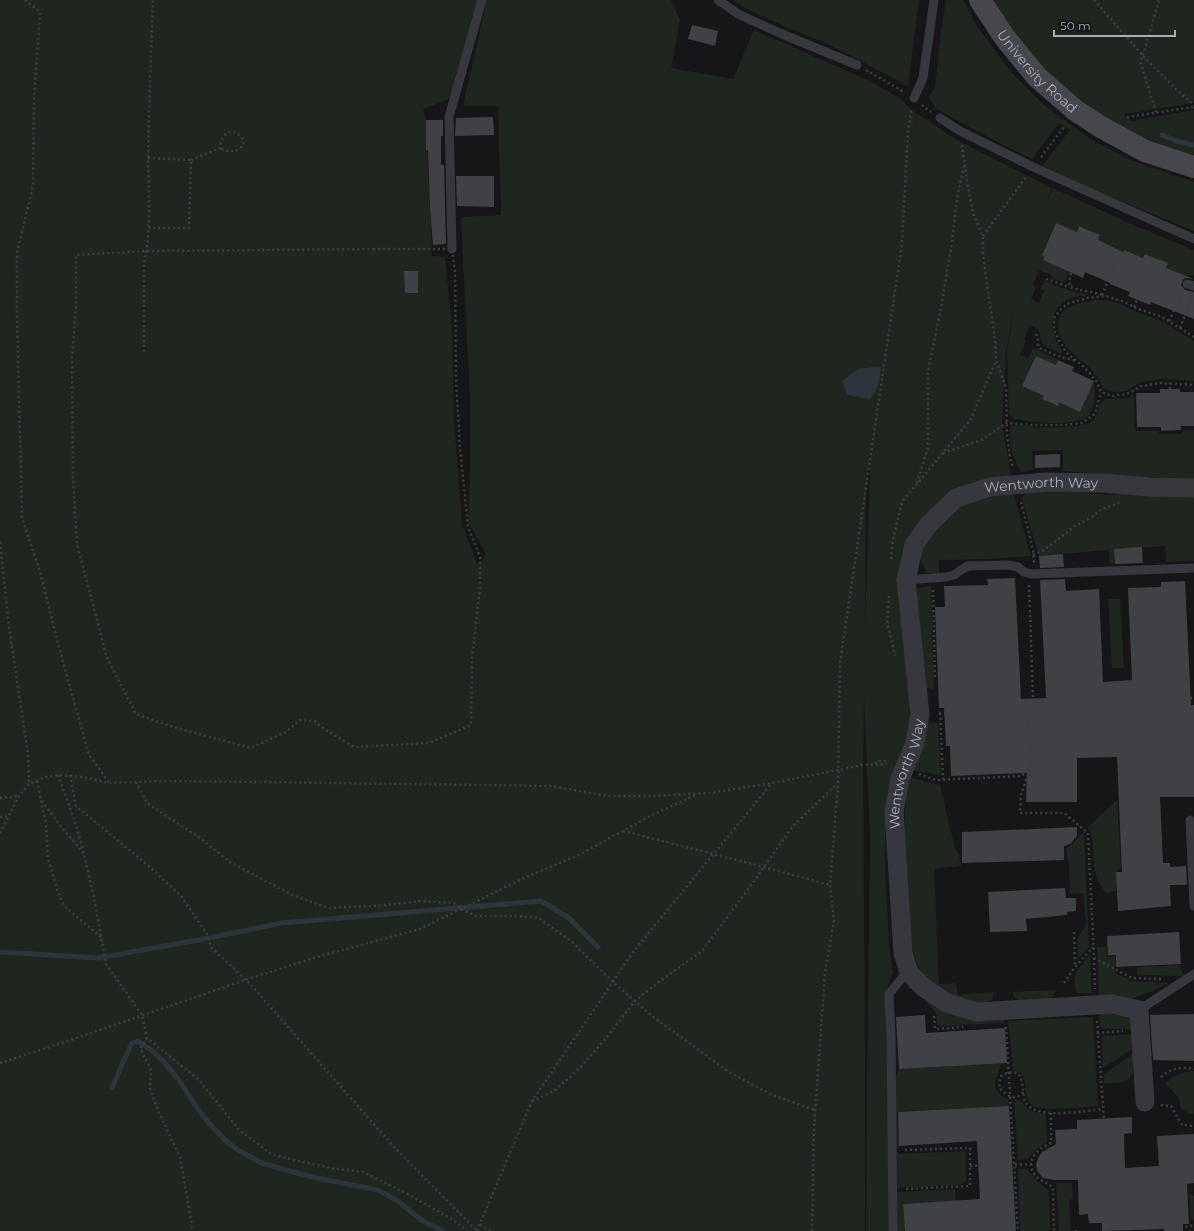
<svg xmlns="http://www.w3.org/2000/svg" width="1194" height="1231" viewBox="0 0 1194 1231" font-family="Montserrat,sans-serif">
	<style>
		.green { fill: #1e261f; fill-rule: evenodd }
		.water { fill: #2c353c }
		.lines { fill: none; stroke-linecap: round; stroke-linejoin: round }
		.stream { stroke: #2c353c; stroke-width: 5 }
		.building { fill: #404145 }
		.path { stroke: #3d3f44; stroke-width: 2.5; stroke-dasharray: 2 3; stroke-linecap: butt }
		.lane { stroke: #37383d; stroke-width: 9 }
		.street { stroke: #37383d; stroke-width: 19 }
		.secondary { stroke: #45474d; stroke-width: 22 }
		.secondary-bridge { stroke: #45474d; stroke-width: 22 }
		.labels { text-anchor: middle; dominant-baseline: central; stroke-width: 4; stroke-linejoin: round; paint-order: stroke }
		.street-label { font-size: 14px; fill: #a8adb8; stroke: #111113 }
	</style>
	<rect width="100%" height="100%" fill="#161618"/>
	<!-- green -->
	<g class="green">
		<path d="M 0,0 L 480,0 L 453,97 L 423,109 L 426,120 L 432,256 L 445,257 L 452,329 L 454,420 L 462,524 L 478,566 L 486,554 L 468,521 L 470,474 L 470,400 L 461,217 L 501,215 L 498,106 L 463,106 L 487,0 L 671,0 L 680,20 L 671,68 L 733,79 L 754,30 L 870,81 L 896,96 L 917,114 L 914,132 L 918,114 L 955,139 L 1052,188 L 1045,205 L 1053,188 L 1131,224 L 1194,250 L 1194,275 L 1186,276 L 1166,268 L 1167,263 L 1146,254 L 1143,258 L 1124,250 L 1123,252 L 1098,241 L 1100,235 L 1080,226 L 1077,232 L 1056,223 L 1042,254 L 1064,264 L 1063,269 L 1068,271 L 1066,280 L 1062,282 L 1052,278 L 1052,275 L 1039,270 L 1033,285 L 1036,287 L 1031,299 L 1039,302 L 1044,290 L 1041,289 L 1044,281 L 1074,292 L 1092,295 C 1085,296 1077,296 1070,299 C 1065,301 1060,305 1058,308 C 1046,325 1054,336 1063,352 L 1061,354 L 1043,345 L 1038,329 L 1030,326 L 1024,339 L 1026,340 L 1020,355 L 1028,359 L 1033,348 L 1058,359 L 1056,365 L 1036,356 L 1022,386 L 1044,396 L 1043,399 L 1057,406 L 1059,402 L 1080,411 L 1094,381 C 1095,393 1096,405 1089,415 C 1079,428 1028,422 1013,419 L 1009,413 L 1007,352 L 1014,308 L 1006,352 L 1002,422 L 1011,477 L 953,493 L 925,515 L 907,545 L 913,697 L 911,733 L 886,809 L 885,864 L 889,946 L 893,972 L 885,993 L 890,1065 L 888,1231 L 866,1231 L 867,1077 L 870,838 L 864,698 L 863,765 L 865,1041 L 865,1231 L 0,1231 ZM 869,466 L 870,466 L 865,627 L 866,496 Z"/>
		<polygon points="733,0 919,0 908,86 828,44 788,28 747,9"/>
		<polygon points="946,0 963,0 975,23 1011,72 1045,106 1092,140 1130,160 1194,182 1194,231 1085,186 1042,166 1070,130 1059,123 1032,159 997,142 935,108 929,97 935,87 941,31"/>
		<path d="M 991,0 L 1194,0 L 1194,103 L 1123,114 L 1132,121 L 1194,110 L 1194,157 C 1182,153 1169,149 1157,144 C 1115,125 1076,100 1043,68 C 1022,48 1007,23 991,0 Z"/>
		<path d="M 1095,300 L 1106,300 L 1121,304 L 1134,311 L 1160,320 L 1194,341 L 1194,381 L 1159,379 L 1141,382 L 1126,391 L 1113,392 L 1104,389 C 1100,381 1095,373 1088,366 C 1082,361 1075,356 1069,350 C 1059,338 1051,317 1068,308 C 1076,303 1086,302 1095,300 Z"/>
		<path d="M 1134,393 L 1135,431 L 1159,431 L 1159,434 L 1182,434 L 1183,430 L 1194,430 L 1194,480 L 1144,477 L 1063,471 L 1063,450 L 1032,451 L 1033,470 L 1021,472 C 1014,459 1006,441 1011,426 C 1019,424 1028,427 1036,427 C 1054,428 1071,427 1089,424 L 1096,416 L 1100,404 L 1105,399 L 1129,398 Z"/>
		<polygon points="1013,491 1031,556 988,559 939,560 939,573 926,573 919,554 924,543 947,514 970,500"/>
		<path d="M 1032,492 L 1080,492 L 1108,495 L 1123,494 L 1194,497 L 1194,561 L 1166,562 L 1165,546 L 1114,549 L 1115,564 L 1110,563 L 1109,550 L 1039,556 L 1022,499 C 1024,494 1027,493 1032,492 Z"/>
		<polygon points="931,586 934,689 927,688 916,590 919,588"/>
		<polygon points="1108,599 1120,599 1124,668 1112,668"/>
		<polygon points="927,723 938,723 941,775 919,772 912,769"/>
		<polygon points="907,777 940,785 955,849 959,854 961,866 934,869 939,984 956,983 958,995 994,992 992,1000 979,1005 948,996 930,983 918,966 909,940 904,834"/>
		<path d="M 1117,800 L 1121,868 L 1116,871 L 1117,891 L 1106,893 C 1100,886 1096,876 1094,867 C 1092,853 1095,840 1088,827 Z"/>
		<polygon points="1084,832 1089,947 1078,959 1077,939 1086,925 1083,893 1070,894 1069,865 1066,849"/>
		<polygon points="1097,947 1106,947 1107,957 1115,956 1115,973 1132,981 1168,983 1153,991 1131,999 1099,996"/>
		<path d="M 1090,954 L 1092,993 L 1078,993 C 1068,977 1081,966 1090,954 Z"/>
		<polygon points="1180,965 1184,976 1137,975 1137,967"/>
		<polygon points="905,986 913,987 1003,1017 1004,1023 938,1026 937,1025 936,1013 919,993"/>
		<path d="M 1056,990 C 1053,1005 1031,1001 1019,1001 L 1013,995 L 1013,992 Z"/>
		<polygon points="1099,1011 1128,1016 1131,1021 1132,1027 1130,1029 1103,1029 1100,1027"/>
		<path d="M 1093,1017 L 1098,1106 C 1087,1107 1044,1111 1035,1107 C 1020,1099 1030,1084 1021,1074 C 1019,1072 1015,1071 1013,1070 L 1008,1021 Z"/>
		<polygon points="1130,1034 1133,1036 1133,1046 1131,1050 1103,1068 1102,1038 1104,1036"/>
		<path d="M 1133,1054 C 1133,1059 1134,1065 1133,1070 C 1132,1084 1114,1083 1104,1083 L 1104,1074 Z"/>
		<path d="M 1002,1063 C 996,1079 988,1089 1008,1099 L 1009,1106 L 897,1112 L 899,1146 L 899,1148 L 896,1148 L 895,1078 L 899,1069 Z"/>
		<path d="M 1192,1071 L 1194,1071 L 1194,1114 L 1189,1114 L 1180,1107 L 1179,1098 L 1165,1083 C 1175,1075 1179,1073 1192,1071 Z"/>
		<path d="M 1014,1100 L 1020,1100 C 1028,1110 1033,1112 1046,1114 L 1047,1142 C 1044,1144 1041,1146 1038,1148 C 1029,1155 1033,1159 1018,1160 Z"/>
		<polygon points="966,1151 966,1182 960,1185 897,1188 897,1154"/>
		<polygon points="1018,1169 1028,1169 1033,1177 1049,1191 1050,1229 1049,1231 1020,1231"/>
		<polygon points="1056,1183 1072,1183 1073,1199 1069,1200 1071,1231 1059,1231"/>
		<polygon points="955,1189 956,1201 903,1204 905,1231 896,1231 895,1192"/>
		<polygon points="1189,1193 1194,1196 1194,1221 1191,1219"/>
	</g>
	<!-- water -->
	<path class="water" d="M 872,367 L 881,367 C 879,381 879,389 870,399 L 847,395 L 842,381 L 858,369 Z"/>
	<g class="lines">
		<!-- stream -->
		<g class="stream">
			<polyline points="1162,135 1176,141 1194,145"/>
			<polyline points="0,952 98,958 204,939 282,923 541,901 569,918 598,947"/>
			<polyline points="112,1088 123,1062 132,1043 138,1041 151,1050 164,1062 179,1080 195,1105 208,1122 226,1141 238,1150 262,1163 289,1171 317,1178 378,1190 396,1200 423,1221 443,1231"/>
		</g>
	</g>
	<!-- building -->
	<g class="building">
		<polygon points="692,25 718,31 715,46 688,39"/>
		<polygon points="493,117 494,135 455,136 456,118"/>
		<polygon points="426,120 443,120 443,136 441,136 441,165 444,165 446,244 433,245 430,208 428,150 426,150"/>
		<polygon points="456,176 494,176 494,207 457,206"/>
		<polygon points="1056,223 1077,232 1079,226 1100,235 1098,240 1123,252 1124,250 1143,258 1145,254 1168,263 1166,268 1194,279 1185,278 1183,280 1181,285 1185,290 1194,292 1194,319 1151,302 1150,305 1128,296 1130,292 1110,284 1110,283 1085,272 1083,278 1043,260 1045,256 1042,255"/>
		<polygon points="404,271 418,271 418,293 405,293"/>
		<polygon points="1036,356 1056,365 1058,360 1074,367 1072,371 1094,381 1080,412 1059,402 1058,406 1042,399 1044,396 1022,386"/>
		<polygon points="1160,389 1180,389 1180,392 1194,392 1194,426 1181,426 1181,430 1161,431 1161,427 1137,427 1136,393 1160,393"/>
		<polygon points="1060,454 1060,467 1035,468 1035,455"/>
		<polygon points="1142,547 1143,563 1115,564 1114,549"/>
		<polygon points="1063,554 1064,567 1040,568 1039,556"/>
		<polygon points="1015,578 1021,699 1046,698 1040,580 1065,579 1066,591 1099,589 1103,682 1132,680 1128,588 1161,587 1161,582 1185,581 1191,705 1194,705 1194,797 1160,797 1163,863 1170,863 1170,867 1186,866 1187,885 1170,885 1171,906 1118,911 1116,872 1122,872 1117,757 1077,758 1077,802 1026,802 1027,773 951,776 950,746 946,746 944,708 939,708 935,607 945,607 944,586 988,585 987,579"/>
		<polygon points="1077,827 1077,836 1070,844 1064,846 1064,860 962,863 962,832"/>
		<polygon points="1065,888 1066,898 1076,898 1076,911 1067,912 1067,915 1026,919 1027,931 990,932 988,892"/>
		<polygon points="1179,932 1181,964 1116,967 1116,955 1108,955 1107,936"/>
		<polygon points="1194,1014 1194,1061 1153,1060 1150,1015"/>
		<polygon points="925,1015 926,1033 1005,1028 1007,1063 899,1069 896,1017"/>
		<polygon points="1009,1106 1016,1231 905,1231 903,1204 980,1199 977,1141 899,1146 898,1112"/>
		<polygon points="1132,1117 1132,1133 1124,1134 1125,1168 1159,1166 1157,1136 1194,1134 1194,1183 1187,1184 1189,1224 1183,1224 1183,1231 1164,1231 1164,1229 1102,1231 1102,1223 1089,1223 1088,1214 1079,1215 1078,1180 1055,1180 1043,1178 1037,1171 1036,1164 1038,1158 1042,1152 1056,1144 1055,1130 1077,1129 1077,1120"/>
	</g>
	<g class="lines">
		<!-- path -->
		<g class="path">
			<polyline points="25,0 40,12 34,99 33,186 17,253 17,318 22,518 40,572 60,651 89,755 109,782"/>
			<polyline points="1094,0 1143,56 1175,88 1194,105"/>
			<polyline points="866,70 904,92"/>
			<polyline points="922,105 931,112"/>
			<polyline points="1156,112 1140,61 1143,56 1159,0"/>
			<polyline points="1127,117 1194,107"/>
			<polyline points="962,145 967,181 973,213 983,237 983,255 995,340 996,360 1006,387 1007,435 1010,458 1013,468"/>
			<polyline points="1041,157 1064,127"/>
			<polyline points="148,158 191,160 189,228 149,228"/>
			<path d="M 191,160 L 220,148 C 221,144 221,138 225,135 C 232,128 240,134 244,141 C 241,153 229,153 220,148"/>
			<polyline points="983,236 1026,177"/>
			<polygon points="373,249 452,249 455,272 456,379 460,448 468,527 480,557 480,587 472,659 471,725 429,743 354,747 321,727 315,721 300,720 286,732 251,748 173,727 136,714 107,658 77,544 73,479 72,358 76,308 76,255 147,251"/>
			<path d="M 1071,273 L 1069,281 L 1070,287 C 1081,291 1093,292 1104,295"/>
			<polyline points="1046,279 1069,287"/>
			<polyline points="1102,295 1115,263"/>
			<polyline points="1134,307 1137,300"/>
			<polyline points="1169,321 1182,295"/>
			<polyline points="1180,328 1192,297"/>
			<polyline points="1036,334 1038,340 1038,346 1040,348 1055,355 1076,361"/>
			<polyline points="1194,337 1162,317 1136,308 1122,301 1106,296 1087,298 1067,304 1061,309 1054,318 1054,330 1059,340 1066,352 1086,369 1097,382 1101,392 1112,396 1127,394 1142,386 1160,383 1194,385"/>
			<path d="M 144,352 L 144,263 C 152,228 148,192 148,156 C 149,104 151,52 153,0"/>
			<polyline points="1170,389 1170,383"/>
			<polyline points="943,453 982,440 1006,423 1033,425 1065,425 1082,423 1095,414 1101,392"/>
			<polyline points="917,483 928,447 928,371 941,308 952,242 957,199 964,165"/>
			<polyline points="1021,502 1033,549 1034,563"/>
			<polyline points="0,542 9,627 28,754 29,784"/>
			<polyline points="1033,555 1044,550 1075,526 1092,517 1100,510 1119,503"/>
			<polyline points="891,559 893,539 902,502 971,419 996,360"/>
			<polyline points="1029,585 1033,699"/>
			<polyline points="933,590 935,679"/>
			<polyline points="889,596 887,621 895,656"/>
			<polyline points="1190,698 1194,698"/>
			<polyline points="1028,710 1031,765 1021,795 1020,813 1064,813 1088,833 1094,958 1132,978 1163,979"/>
			<polyline points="939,713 957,713"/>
			<polyline points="940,713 943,779"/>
			<polyline points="875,764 878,761 889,761"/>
			<polyline points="919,774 936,780 1022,776 1029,767"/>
			<polyline points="58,775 75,822 83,850 94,898 106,964 142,1015 147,1038 199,1080 239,1130 271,1154 298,1161 331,1168 363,1172 406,1193 453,1220 467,1231"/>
			<polyline points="70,775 76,806 150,867 181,896 207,934 211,947 251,985 394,1147 477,1231"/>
			<polyline points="37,781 46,824 48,858 57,889 64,906 101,937"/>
			<polyline points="136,782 147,803 200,838 230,862 292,895 329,908 374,906 422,901 454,903 461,909 476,916 516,916 539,918 572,942 613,982 652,1016 729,1072 770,1094 815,1110"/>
			<polyline points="0,798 18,796"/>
			<polyline points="42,801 62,828 84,853"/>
			<polyline points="0,817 9,816"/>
			<polyline points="623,831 764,867 830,885"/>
			<polyline points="0,833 19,796 29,784 45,777 58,775 83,777 109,783 161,781 258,782 550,786 608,796 655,796 709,793 772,783 863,765 887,764"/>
			<polyline points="1074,932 1075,967"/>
			<polyline points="1094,958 1095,989"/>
			<polyline points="1064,983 1075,967 1093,947"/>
			<polyline points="934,1016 935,1029 963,1027"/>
			<polyline points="1097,1021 1104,1119"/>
			<polyline points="1006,1027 1018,1231"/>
			<polyline points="1097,1033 1123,1031"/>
			<polyline points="147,1038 140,1048 151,1070 150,1089 159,1113 180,1157 193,1231"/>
			<polyline points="0,1063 65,1042 245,980 320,956 420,929 524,878 579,855 650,816 698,794"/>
			<path d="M 1161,1077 C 1169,1069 1183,1066 1194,1069"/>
			<path d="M 1023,1092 C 1016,1102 1004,1095 999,1087 L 1000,1077 C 1006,1072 1011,1072 1018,1073 C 1020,1076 1021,1079 1022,1082 C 1024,1089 1022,1097 1026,1103 C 1037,1120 1085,1111 1103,1109"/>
			<polyline points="532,1101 554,1091 580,1068 607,1037 635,1001 656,984 702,951 755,880 792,827 837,784"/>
			<polyline points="1161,1105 1171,1106 1182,1125 1194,1126"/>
			<path d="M 1051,1113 L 1051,1143 C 1039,1148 1024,1160 1035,1175 C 1039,1181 1048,1182 1053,1188 L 1054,1231"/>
			<polyline points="905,1150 970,1148 970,1186 905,1189"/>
			<polyline points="970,1166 1032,1164"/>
			<polyline points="480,1225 491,1231"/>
			<polyline points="1076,1230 1076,1231"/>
			<polyline points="477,1231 532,1101 633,952 772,783"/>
			<polyline points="812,1231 814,1128 825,973 834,920 830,885 838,783 840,663 902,244 908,133 911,110"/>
			<polyline points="1171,1231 1194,1225"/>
		</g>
		<!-- lane -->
		<g class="lane">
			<polyline points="718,0 740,15 782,34 857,65"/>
			<polyline points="914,98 923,78 934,0"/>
			<polyline points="940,118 960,131 1033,167 1194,239"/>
			<polyline points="452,249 449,117 482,0"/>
			<polyline points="1187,284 1194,286"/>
			<polyline points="906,580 946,577 954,575 961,570 968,566 1008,565 1018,567 1024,572 1031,574 1194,568"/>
			<polyline points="1190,820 1194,906"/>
			<polyline points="1139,1010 1194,974"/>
			<polyline points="893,1231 891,1036 889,994 901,979 909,972"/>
		</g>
		<!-- street -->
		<path class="street" id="s1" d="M 1145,1102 L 1139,1010 L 1112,1004 L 976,1012 L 947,1003 L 923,987 L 909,972 L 903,953 L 894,812 L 900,779 L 915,743 L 920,714 L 906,580 L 914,545 L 929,524 L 956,498 L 990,487 L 1046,482 L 1102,483 L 1150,487 L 1194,488"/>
		<!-- secondary -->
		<g class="secondary">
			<path id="s2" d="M 980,0 L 1005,38 L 1037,77 L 1075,110"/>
			<polyline points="1101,127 1145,151 1194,167"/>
		</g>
		<!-- secondary-bridge -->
		<polyline class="secondary-bridge" points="1075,110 1101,127"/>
	</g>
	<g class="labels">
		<!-- street labels -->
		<g class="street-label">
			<text stroke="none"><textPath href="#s2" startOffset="92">University Road</textPath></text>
			<text stroke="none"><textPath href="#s1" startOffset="920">Wentworth Way</textPath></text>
			<text stroke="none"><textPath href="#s1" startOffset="537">Wentworth Way</textPath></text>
		</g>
	</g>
	<!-- scale -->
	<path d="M1054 30v6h121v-6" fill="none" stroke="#a8adb8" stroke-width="2"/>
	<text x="1060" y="30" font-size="12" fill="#a8adb8" stroke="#111113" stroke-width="3" paint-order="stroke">50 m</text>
</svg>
